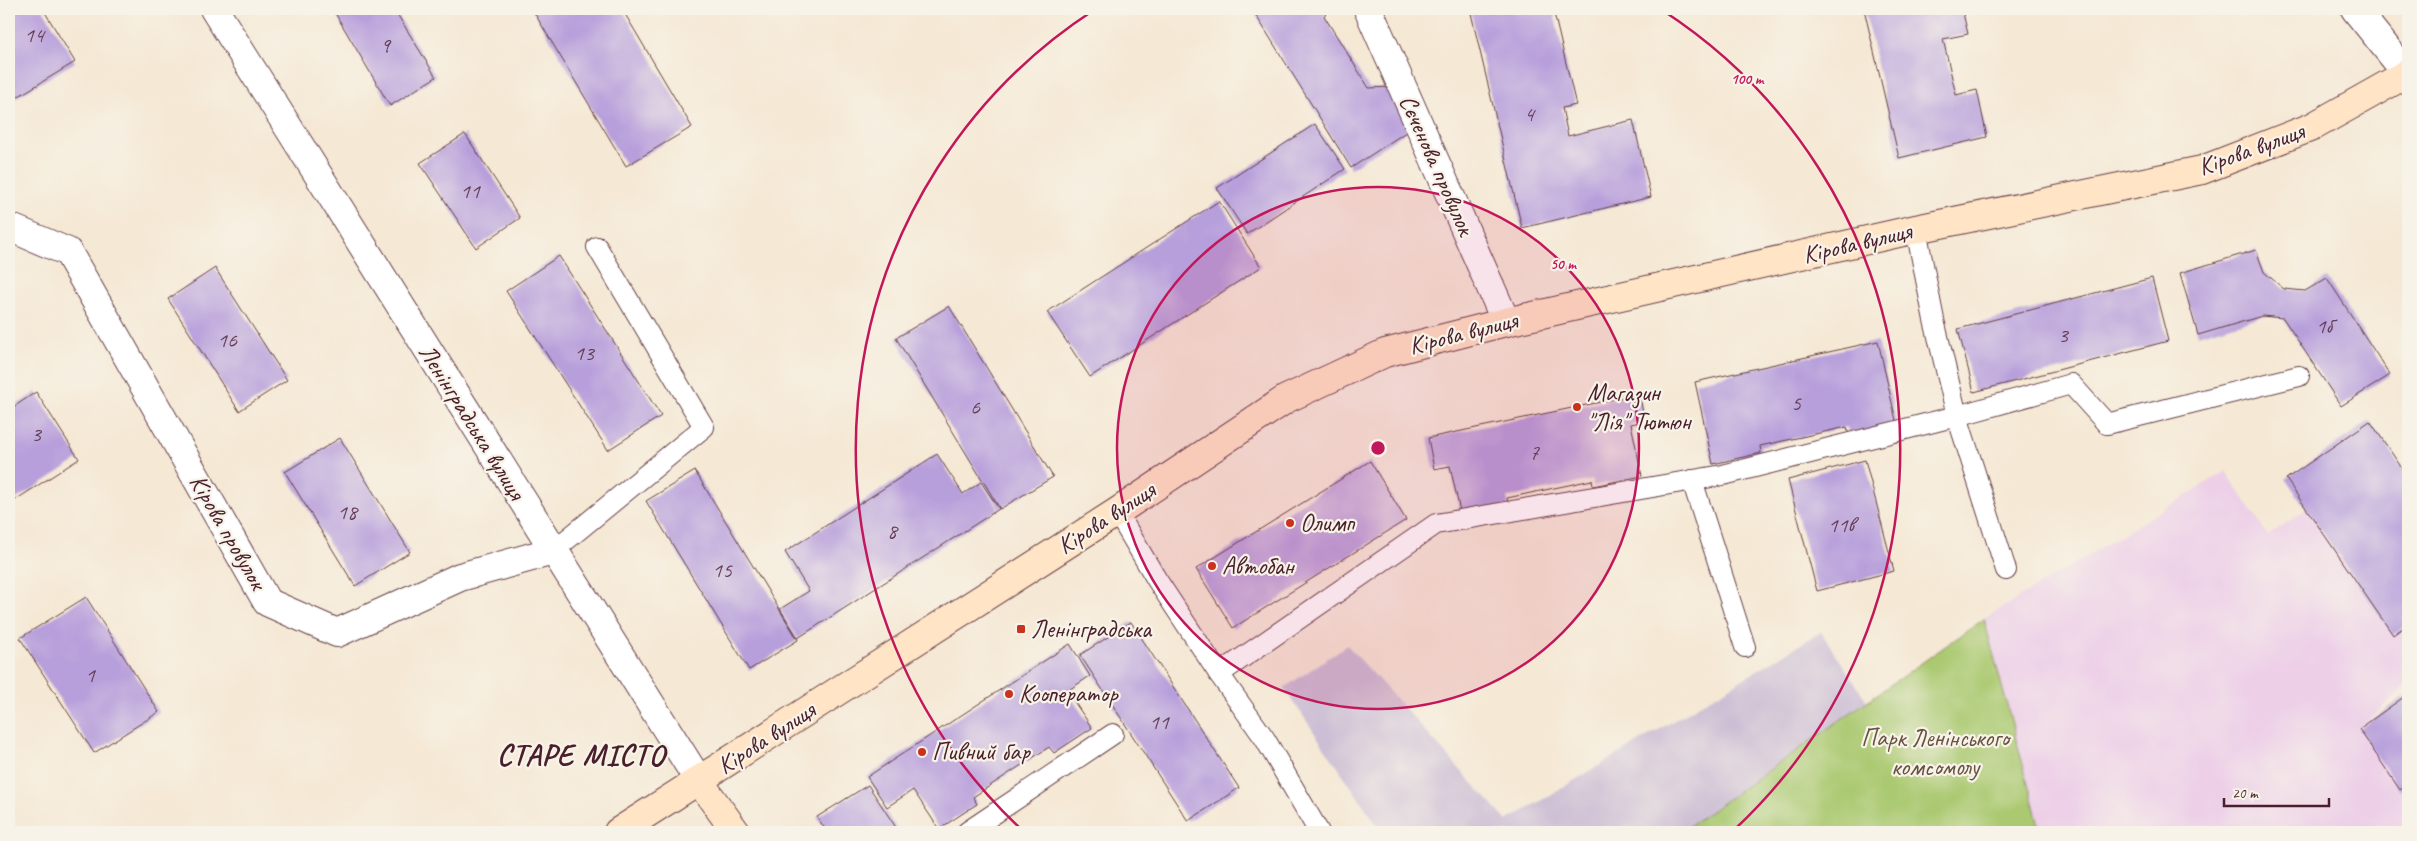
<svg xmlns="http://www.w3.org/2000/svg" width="2417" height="841" viewBox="0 0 2417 841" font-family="Caveat,sans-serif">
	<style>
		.built { fill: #edd0e8 }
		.industrial { fill: #ccbed4 }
		.green { fill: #aac971; stroke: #7a744e }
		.building { fill: #b79fdb }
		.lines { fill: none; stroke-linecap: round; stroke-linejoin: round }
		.lane-casing { stroke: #643d44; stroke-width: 22 }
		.street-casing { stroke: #643d44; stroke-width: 30 }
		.secondary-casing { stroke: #643d44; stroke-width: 30 }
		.lane { stroke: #fff; stroke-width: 20 }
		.street { stroke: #fff; stroke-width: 28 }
		.secondary { stroke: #ffe4c6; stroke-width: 28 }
		.ring { fill: none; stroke: #c2185b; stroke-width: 2.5 }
		.poi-dot { fill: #c8321e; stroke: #f7f3e8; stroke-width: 2 }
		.labels { text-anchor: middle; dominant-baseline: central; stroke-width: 4.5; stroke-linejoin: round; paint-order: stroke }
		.number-label { font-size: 22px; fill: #653f57 }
		.street-label { font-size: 25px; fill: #4a1f2b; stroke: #f7f3e8 }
		.poi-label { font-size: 25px; fill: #4a1f2b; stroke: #f7f3e8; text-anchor: start }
		.park-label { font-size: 25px; fill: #675240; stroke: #f7f3e8 }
		.district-label { font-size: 30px; font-weight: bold; letter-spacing: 1px; fill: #4a1f2b; stroke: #f7f3e8 }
		.centre { fill: #c2185b; stroke: #f7f3e8; stroke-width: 2.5 }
		.ring-label { font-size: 15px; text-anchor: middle; font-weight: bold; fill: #c2185b; stroke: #f7f3e8; stroke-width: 4.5; stroke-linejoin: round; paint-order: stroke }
	</style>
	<rect width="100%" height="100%" fill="#f7f3e8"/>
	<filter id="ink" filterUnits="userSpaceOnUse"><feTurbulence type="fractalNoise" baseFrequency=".02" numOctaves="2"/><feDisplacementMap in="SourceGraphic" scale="10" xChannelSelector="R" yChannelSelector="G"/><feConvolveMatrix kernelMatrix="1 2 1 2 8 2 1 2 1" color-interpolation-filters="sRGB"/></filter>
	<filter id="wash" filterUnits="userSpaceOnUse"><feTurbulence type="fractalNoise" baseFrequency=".0096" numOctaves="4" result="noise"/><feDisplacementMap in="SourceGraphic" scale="20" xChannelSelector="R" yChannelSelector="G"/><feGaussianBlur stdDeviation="1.12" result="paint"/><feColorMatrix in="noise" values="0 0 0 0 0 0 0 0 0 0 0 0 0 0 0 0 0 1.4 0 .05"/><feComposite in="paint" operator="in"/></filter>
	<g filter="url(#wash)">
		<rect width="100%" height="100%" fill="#f5e8d4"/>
		<!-- built -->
		<polygon class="built" points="2226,471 2268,536 2306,509 2393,635 2408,624 2408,684 2359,729 2400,789 2408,784 2408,832 2041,832 1984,619"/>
		<!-- industrial -->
		<polygon class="industrial" points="1821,632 1867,701 1681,832 1382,832 1284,688 1347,645 1507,821"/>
		<!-- green -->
		<polygon class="green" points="1984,619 2041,832 1681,832"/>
		<g id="blocks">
			<!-- building -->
			<g class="building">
				<polygon points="9,9 43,9 75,62 9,102"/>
				<polygon points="342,9 394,9 436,77 390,106 335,13"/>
				<polygon points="532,9 622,9 692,127 626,166"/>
				<polygon points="1252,9 1328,9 1324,16 1369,88 1391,87 1410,115 1406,132 1351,168"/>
				<polygon points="1470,9 1553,9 1576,105 1562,108 1568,136 1633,120 1651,197 1522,228"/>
				<polygon points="1864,9 1962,9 1968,34 1943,39 1956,95 1977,90 1987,137 1899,158"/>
				<polygon points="1315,124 1345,169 1247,234 1217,188"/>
				<polygon points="465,134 520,218 476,248 420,163"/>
				<polygon points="1219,201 1261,267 1090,377 1047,312"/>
				<polygon points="2256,250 2264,272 2284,289 2305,291 2327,278 2390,375 2341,406 2283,318 2262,316 2198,335 2180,273"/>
				<polygon points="559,256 661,416 608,450 506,291"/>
				<polygon points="215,268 287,380 239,411 168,299"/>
				<polygon points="2152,278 2168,341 1974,392 1958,329"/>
				<polygon points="949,306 1053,477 1000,509 896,338"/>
				<polygon points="1878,341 1897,425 1849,436 1847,427 1760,446 1761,453 1713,464 1695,382"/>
				<polygon points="36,392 79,459 9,504 9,410"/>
				<polygon points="1639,394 1645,421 1631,424 1642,476 1593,486 1592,480 1507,498 1509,506 1461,516 1450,466 1434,469 1428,438"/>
				<polygon points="2370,421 2408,477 2408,624 2393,635 2286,479"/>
				<polygon points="340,438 410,552 355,586 285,472"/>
				<polygon points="937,454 963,494 981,482 999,509 798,638 780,609 809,591 785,552"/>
				<polygon points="1865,460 1894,571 1817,591 1788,480"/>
				<polygon points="1370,461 1406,520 1233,628 1196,569"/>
				<polygon points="695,471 798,640 749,670 646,501"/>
				<polygon points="86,597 159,712 94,753 20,638"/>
				<polygon points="1131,622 1239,788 1188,821 1080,655"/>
				<polygon points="1070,644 1090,676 1067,691 1092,728 1054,753 1049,747 973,797 977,804 939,829 913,790 887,807 867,777"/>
				<polygon points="2408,694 2408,784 2400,790 2359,729"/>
				<polygon points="868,785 899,832 827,832 817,817"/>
			</g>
		</g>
	</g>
	<g filter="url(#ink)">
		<use href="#blocks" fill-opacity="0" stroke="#643d44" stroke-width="1"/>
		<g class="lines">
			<!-- lane casing -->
			<g class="lane-casing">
				<g id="lane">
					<polyline points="1692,480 1745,647"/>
					<polyline points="1117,512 1157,580 1219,674 1436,524 1723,475 1957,416 1934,320 1916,229"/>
					<polyline points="553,551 704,427 597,247"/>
					<polyline points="2006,570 1957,416 2071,384 2107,424 2299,376"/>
					<polyline points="1219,674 1265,739 1319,832"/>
					<polyline points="967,832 1113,734"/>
				</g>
			</g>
			<!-- street casing -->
			<g class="street-casing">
				<g id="street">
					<polyline points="214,9 699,781"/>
					<polyline points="1368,9 1506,322"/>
					<polyline points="2355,9 2408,75"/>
					<polyline points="9,227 68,252 267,602 337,633 460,577 553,551"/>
				</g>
			</g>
			<!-- secondary casing -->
			<g class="secondary-casing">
				<g id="secondary">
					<polyline points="699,781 736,832"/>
					<polyline points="618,832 1117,512 1286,399 1385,353 1506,322 1916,229 2202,170 2312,127 2408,73"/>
				</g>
			</g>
			<!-- lane -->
			<use href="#lane" class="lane"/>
			<!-- street -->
			<use href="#street" class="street"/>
			<!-- secondary -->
			<use href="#secondary" class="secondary"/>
		</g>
	</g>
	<!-- distance rings -->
	<circle cx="1378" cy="448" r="261" fill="#c2185b" fill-opacity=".12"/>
	<g class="ring">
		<circle cx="1378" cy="448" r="261"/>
		<path d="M1022 830A522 522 0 0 1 1094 10M1662 10A522 522 0 0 1 1734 830"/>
	</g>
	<!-- markers -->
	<g class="poi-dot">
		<circle cx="1577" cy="407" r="5"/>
		<circle cx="1290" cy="523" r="5"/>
		<circle cx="1212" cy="566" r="5"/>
		<rect x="1016" y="624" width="10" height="10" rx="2.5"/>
		<circle cx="1009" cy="694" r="5"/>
		<circle cx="922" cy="752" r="5"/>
	</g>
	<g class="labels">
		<!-- number labels -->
		<g class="number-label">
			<text x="34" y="35">14</text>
			<text x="385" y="45">9</text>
			<text x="1529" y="114">4</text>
			<text x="470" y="191">11</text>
			<text x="2324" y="326">1б</text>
			<text x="2063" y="335">3</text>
			<text x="227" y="340">16</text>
			<text x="584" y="353">13</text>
			<text x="1796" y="403">5</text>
			<text x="975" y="407">6</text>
			<text x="36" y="434">3</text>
			<text x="1534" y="452">7</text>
			<text x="347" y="512">18</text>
			<text x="1841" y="525">11в</text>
			<text x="892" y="531">8</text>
			<text x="722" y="570">15</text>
			<text x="90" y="675">1</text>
			<text x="1159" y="722">11</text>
		</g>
		<!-- street labels -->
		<g class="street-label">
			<text transform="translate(2251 149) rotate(-20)">Кірова вулиця</text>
			<text transform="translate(1437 165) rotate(66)">Сєченова провулок</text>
			<text transform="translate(1857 243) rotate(-13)">Кірова вулиця</text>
			<text transform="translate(1463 333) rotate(-14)">Кірова вулиця</text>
			<text transform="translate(472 422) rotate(58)">Ленінградська вулиця</text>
			<text transform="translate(1106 518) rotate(-33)">Кірова вулиця</text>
			<text transform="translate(228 532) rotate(60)">Кірова провулок</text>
			<text transform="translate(766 738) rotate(-33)">Кірова вулиця</text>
		</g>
		<!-- poi labels -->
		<g class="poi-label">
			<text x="1587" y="393">Магазин<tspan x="1587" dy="29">"Лія" Тютюн</tspan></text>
			<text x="1300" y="523">Олимп</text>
			<text x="1222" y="566">Автобан</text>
			<text x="1031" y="629">Ленінградська</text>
			<text x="1019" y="694">Кооператор</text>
			<text x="932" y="752">Пивний бар</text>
		</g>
		<!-- park labels -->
		<g class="park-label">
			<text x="1935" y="738">Парк Ленінського<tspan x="1935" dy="29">комсомолу</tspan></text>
		</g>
		<!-- district labels -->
		<g class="district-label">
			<text x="581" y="755">СТАРЕ МІСТО</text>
		</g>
	</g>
	<circle cx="1378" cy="448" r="8" class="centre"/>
	<g class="ring-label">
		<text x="1747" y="84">100 m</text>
		<text x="1563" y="269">50 m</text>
	</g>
	<!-- margin -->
	<rect width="2417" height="841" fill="none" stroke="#f7f3e8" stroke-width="30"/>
	<!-- scale -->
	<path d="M2224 798v8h105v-8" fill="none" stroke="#4a1f2b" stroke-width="2.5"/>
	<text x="2232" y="798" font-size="15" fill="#4a1f2b" stroke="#f7f3e8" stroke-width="4" paint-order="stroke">20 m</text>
</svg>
